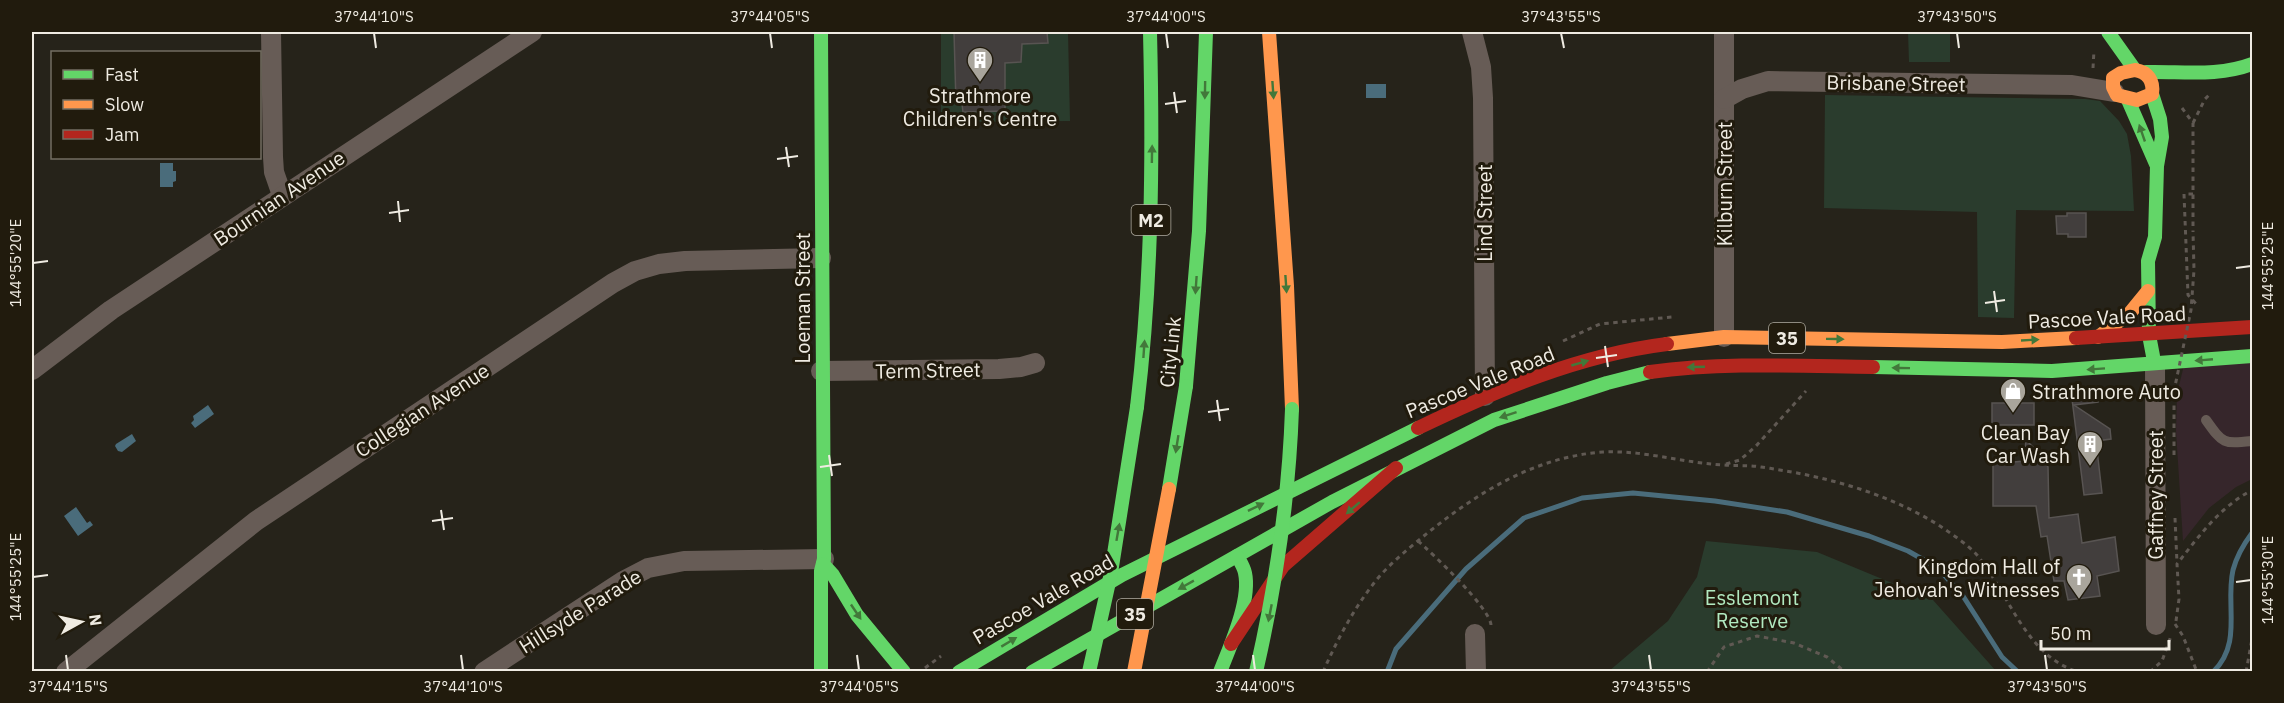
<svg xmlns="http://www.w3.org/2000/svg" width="2284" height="703" viewBox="0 0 2284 703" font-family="'IBM Plex Sans',sans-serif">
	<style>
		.commercial { fill: #36262b }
		.green { fill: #2a3c2d }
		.water { fill: #4a6c7b }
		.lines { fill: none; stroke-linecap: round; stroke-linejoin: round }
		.stream { stroke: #4a6c7b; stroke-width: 5 }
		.building { fill: #423e3d; stroke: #585452; stroke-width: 1.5 }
		.path { stroke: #605953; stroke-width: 3; stroke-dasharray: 4.5 4.5; stroke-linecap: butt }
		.lane { stroke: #675c56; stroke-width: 10 }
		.street { stroke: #675c56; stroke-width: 20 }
		.fast { stroke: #63d668; stroke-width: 14 }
		.slow { stroke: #ff974d; stroke-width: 14 }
		.jam { stroke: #b3261e; stroke-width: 14 }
		.path-bridge { stroke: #605953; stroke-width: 3; stroke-dasharray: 4.5 4.5; stroke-linecap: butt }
		.fast-bridge { stroke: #63d668; stroke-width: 14 }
		.slow-bridge { stroke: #ff974d; stroke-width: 14 }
		.oneway { fill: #42783a }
		.ticks { fill: none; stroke: #efebe2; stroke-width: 2 }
		.labels { text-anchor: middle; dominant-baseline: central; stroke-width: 6; stroke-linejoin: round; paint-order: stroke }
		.shield { fill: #211b0d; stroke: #b1ada2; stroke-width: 1.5 }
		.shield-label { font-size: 18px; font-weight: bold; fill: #efebe2 }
		.street-label { font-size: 20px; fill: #efebe2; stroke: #211b0d }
		.poi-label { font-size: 20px; fill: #efebe2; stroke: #211b0d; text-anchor: end }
		.park-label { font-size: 20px; fill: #b1e9c0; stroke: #211b0d }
		.neatline { fill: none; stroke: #efebe2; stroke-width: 2 }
		.ticks-label { font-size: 15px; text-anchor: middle; fill: #efebe2 }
	</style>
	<rect width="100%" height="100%" fill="#26231a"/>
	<!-- commercial -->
	<polygon class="commercial" points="2252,357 2252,479 2236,487 2209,508 2183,541 2176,431 2177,394 2184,365"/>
	<!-- green -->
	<g class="green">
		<polygon points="941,32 1068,32 1070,121 941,122"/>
		<polygon points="1908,32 1950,32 1950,62 1909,62"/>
		<polygon points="1825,95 2085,99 2100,101 2119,121 2127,134 2131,156 2134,211 2016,210 2014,318 1978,317 1977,212 1824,208"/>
		<polygon points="1706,541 1817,552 1933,600 1996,671 1609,671 1668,621 1697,577"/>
	</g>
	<!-- water -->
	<g class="water">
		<rect x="1366" y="84" width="20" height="14"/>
		<polygon points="160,163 173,163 173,171 176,171 176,181 173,182 173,187 160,187"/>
		<polygon points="208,405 214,414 195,428 191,423 194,420 193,416"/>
		<polygon points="132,434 136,441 122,452 118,451 115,446 116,444"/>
		<polygon points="76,507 87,523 90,521 93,525 78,536 64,516"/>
	</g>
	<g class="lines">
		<!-- stream -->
		<g class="stream">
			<polyline points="1387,672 1396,649 1466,569 1524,518 1582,498 1633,493 1715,501 1787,512 1869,536 1908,551 1938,568 1963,596 2002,657 2018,672"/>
			<path d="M 2213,672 C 2243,644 2225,604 2233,570 C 2237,555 2243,545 2252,533"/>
		</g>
	</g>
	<!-- building -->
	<g class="building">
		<polygon points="954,32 1047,32 1048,43 1022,44 1021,62 1005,63 1005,111 963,112 962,104 956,104"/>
		<polygon points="2067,213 2086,213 2086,237 2068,237 2068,234 2057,234 2056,216 2067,216"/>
		<polygon points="2097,388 2098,402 2074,405 2110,429 2111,439 2096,441 2102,493 2084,495 2071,391"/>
		<rect x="1992" y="403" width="42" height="22"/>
		<polygon points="2026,440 2041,455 2048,467 2049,518 2078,514 2082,543 2115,537 2119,571 2097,576 2100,596 2068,600 2064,581 2054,581 2047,536 2041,537 2036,506 1993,506 1993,464 2024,461"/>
	</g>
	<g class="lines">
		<!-- path -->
		<g class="path">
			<polyline points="2093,68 2094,50"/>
			<polyline points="2182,108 2193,123 2193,232"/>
			<polyline points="2193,123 2205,99 2210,94"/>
			<polyline points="2193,194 2184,194 2188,295 2198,306"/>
			<polyline points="1563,341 1600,324 1672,317"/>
			<polyline points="1726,464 1740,460 1756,446 1806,391"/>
			<polyline points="2175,518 2177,563"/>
			<path d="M 1418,541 C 1433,554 1490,608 1491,625"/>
			<path d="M 2176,621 L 2179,599 L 2177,564 C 2199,536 2220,507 2252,490"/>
			<polyline points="2175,624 2183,636 2197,672"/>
			<polyline points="925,668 941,656"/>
			<path d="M 1323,672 C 1337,640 1353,610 1374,583 C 1388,565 1407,550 1425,535 C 1477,493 1534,457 1603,452 C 1644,450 1683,463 1724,465 C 1736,466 1749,465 1761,467 C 1824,476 1886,492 1940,526 C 1953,535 1967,544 1977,555 C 2010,595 2025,655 2078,672"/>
			<polyline points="1707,672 1724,647 1757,636 1794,643 1827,657 1845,672"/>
			<polyline points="1963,672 1964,672"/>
			<polyline points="2150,672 2162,661 2171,636"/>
			<polyline points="2246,672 2252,639"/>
		</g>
		<!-- lane -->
		<path class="lane" d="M 2206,420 C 2223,444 2223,444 2252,441"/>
		<!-- street -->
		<g class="street">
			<polyline points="271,32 273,157 274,172 282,195"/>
			<polyline points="1472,32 1481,67 1483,98 1485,396"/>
			<polyline points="1724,32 1724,337"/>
			<polyline points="1724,99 1742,89 1768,81 2072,85 2114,92"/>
			<polyline points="2155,365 2156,625"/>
			<polyline points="32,370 111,310 532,32"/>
			<polyline points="821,371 999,369 1021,367 1035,363"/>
			<polyline points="1475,634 1476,672"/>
			<polyline points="66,672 256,521 613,283 635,271 659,264 685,261 821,258"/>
			<polyline points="484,672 623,581 648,568 684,561 824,559"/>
		</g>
		<!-- fast -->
		<g class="fast">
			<polyline points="821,32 824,559 821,571 821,672"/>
			<polyline points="2108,32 2135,70"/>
			<path d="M 2146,72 C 2181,71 2218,77 2252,64"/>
			<polyline points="2152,94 2160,119 2162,137 2157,166 2155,237 2148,261 2149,335 2153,356"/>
			<polyline points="2128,100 2156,164"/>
			<polyline points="1873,367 2052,371 2252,356"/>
			<polyline points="1186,386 1199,231 1206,32"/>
			<path d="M 1137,407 C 1152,282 1153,158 1150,32"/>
			<polyline points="823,564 833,575 857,615 904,672"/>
			<polyline points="959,672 1122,575 1418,428"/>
			<polyline points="1032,672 1332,502 1494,420 1607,383 1650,372"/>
			<path d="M 1220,672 C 1230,646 1251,601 1245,573 C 1244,567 1240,561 1237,556"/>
		</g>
		<!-- slow -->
		<g class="slow">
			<polyline points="1269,32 1287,286 1292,409"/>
			<path d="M 2135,70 C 2148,72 2154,81 2152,94 L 2137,100 L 2117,95 L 2113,87 L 2113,78 L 2121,73 Z"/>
			<polyline points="2098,337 2130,313 2148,291"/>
			<polyline points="1667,344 1724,337 2002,342 2076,338"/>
		</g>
		<!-- jam -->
		<g class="jam">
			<polyline points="2076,338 2252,327"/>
			<path d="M 1650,372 C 1724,362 1798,366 1873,367"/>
			<path d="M 1418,428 C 1497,390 1579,355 1667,344"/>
			<polyline points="1231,644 1283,566 1396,468"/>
		</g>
		<!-- path-bridge -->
		<polyline class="path-bridge" points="2174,455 2174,391 2191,310 2194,270 2193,232"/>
		<!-- fast-bridge -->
		<g class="fast-bridge">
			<polyline points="1169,489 1186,386"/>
			<polyline points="1089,672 1111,573 1137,407"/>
			<path d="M 1256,672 C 1276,585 1289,498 1292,409"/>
		</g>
		<!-- slow-bridge -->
		<polyline class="slow-bridge" points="1134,672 1169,489"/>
	</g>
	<!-- one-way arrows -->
	<defs><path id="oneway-solid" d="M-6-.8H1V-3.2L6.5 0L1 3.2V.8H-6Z" transform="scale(1.5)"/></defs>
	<g class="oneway">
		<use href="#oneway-solid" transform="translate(1205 90) rotate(91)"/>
		<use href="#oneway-solid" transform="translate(1273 90) rotate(86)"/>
		<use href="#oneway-solid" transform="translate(2142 133) rotate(-109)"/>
		<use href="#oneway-solid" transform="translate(1152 154) rotate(-89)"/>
		<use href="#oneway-solid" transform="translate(1286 284) rotate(86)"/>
		<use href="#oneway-solid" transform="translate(1196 285) rotate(94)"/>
		<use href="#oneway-solid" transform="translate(1835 339) rotate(1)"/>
		<use href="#oneway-solid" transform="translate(2030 340) rotate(-3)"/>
		<use href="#oneway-solid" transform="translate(1144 349) rotate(-86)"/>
		<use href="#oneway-solid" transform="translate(2204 360) rotate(175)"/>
		<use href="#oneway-solid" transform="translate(1580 363) rotate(-16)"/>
		<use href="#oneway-solid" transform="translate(1696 367) rotate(178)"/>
		<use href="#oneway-solid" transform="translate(1901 368) rotate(-179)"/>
		<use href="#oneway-solid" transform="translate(2096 369) rotate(176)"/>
		<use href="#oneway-solid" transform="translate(1508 415) rotate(162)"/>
		<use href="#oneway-solid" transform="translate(1177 444) rotate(99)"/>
		<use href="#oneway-solid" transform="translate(1256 507) rotate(-26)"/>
		<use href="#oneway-solid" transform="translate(1353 508) rotate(139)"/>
		<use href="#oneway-solid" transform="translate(1118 532) rotate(-80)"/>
		<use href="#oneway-solid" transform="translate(1186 585) rotate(151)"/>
		<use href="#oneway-solid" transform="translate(856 612) rotate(56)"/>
		<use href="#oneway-solid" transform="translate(1270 613) rotate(101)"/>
		<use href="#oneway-solid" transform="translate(1009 642) rotate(-31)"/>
	</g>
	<!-- ticks -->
	<path class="ticks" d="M 374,33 L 376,48M 770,33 L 772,48M 1166,33 L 1168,48M 1561,33 L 1564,48M 1957,33 L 1959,48M 1174,92 L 1177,113M 1165,104 L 1186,101M 786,147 L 789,167M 777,159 L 798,156M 398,201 L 400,222M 389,213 L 409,210M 33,263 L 48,261M 2236,268 L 2251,266M 1994,291 L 1997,312M 1985,303 L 2005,300M 1605,346 L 1608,367M 1596,358 L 1617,355M 1217,400 L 1220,421M 1208,412 L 1229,409M 829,455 L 832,476M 820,467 L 841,464M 441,510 L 444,530M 432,521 L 453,518M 33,577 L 48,575M 2236,582 L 2251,580M 66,655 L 68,670M 461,655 L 463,670M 857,655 L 859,670M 1253,655 L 1255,670M 1649,655 L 1651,670M 2045,655 L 2047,670"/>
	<!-- icons -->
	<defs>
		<g id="building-pin" transform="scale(1.35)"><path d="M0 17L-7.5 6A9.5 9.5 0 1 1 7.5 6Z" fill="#a9a59c" stroke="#211b0d"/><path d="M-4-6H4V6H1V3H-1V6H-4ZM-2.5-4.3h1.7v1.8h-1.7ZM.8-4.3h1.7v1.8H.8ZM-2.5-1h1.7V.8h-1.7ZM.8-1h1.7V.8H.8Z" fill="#fff"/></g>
		<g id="shop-pin" transform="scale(1.35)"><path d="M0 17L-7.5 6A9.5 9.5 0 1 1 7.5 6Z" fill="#a9a59c" stroke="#211b0d"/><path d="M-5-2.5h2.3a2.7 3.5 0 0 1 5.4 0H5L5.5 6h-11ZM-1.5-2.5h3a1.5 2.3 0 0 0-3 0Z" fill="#fff"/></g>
		<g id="church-pin" transform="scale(1.35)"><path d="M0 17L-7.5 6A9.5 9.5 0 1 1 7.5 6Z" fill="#a9a59c" stroke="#211b0d"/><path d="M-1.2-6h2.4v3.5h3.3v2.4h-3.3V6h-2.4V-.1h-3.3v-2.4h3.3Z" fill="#fff"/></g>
	</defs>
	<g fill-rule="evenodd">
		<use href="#building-pin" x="980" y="60"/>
		<use href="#shop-pin" x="2013" y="391"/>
		<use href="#building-pin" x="2090" y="444"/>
		<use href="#church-pin" x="2079" y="577"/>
	</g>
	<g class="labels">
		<!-- shield labels -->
		<g class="shield">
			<rect x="1131.5" y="205" width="39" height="30" rx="4.5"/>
			<rect x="1769" y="323" width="36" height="30" rx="4.5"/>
			<rect x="1117" y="599" width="36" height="30" rx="4.5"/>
		</g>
		<g class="shield-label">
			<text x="1151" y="220">M2</text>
			<text x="1787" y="338">35</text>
			<text x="1135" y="614">35</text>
		</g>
		<!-- street labels -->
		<g class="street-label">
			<text transform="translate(1896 83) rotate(1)">Brisbane Street</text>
			<text transform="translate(1724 184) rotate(-90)">Kilburn Street</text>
			<text transform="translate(279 198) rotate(-34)">Bournian Avenue</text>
			<text transform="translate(1484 213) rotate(-90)">Lind Street</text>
			<text transform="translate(802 298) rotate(-90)">Loeman Street</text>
			<text transform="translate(2107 317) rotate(-3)">Pascoe Vale Road</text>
			<text transform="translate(1170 352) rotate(-84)">CityLink</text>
			<text transform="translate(928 370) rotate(-1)">Term Street</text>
			<text transform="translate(1480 382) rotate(-22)">Pascoe Vale Road</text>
			<text transform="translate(422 410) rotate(-33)">Collegian Avenue</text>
			<text transform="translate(2155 495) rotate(-90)">Gaffney Street</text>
			<text transform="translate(1043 599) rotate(-30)">Pascoe Vale Road</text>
			<text transform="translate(580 611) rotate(-32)">Hillsyde Parade</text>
		</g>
		<!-- poi labels -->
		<g class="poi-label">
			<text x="980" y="95" text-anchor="middle">Strathmore<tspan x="980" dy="23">Children's Centre</tspan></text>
			<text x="2032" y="391" text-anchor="start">Strathmore Auto</text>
			<text x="2070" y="432">Clean Bay<tspan x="2070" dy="23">Car Wash</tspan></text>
			<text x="2060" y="566">Kingdom Hall of<tspan x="2060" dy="23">Jehovah's Witnesses</tspan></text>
		</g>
		<!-- park labels -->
		<g class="park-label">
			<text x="1752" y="597">Esslemont<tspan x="1752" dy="23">Reserve</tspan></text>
		</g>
	</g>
	<!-- border -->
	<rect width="2284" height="703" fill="none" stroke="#211b0d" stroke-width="66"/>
	<!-- legend -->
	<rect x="51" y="51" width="210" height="108" fill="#211b0d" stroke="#736e62" stroke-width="1.5"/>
	<rect x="63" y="70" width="30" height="9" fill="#63d668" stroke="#736e62" stroke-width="1.5"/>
	<text x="105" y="81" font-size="18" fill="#efebe2">Fast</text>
	<rect x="63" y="100" width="30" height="9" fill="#ff974d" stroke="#736e62" stroke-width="1.5"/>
	<text x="105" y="111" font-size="18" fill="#efebe2">Slow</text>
	<rect x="63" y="130" width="30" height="9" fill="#b3261e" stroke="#736e62" stroke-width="1.5"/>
	<text x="105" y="141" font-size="18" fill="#efebe2">Jam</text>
	<!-- north arrow -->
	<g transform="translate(81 622) rotate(82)" stroke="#211b0d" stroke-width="4.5" paint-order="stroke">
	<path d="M0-4.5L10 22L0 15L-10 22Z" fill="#efebe2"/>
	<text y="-9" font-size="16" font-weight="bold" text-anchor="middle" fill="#efebe2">N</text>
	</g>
	<!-- scale -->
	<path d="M2041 640v9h128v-9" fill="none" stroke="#efebe2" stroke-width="3"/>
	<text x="2050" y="640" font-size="18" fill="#efebe2" stroke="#211b0d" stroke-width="4.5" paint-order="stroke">50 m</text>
	<rect x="33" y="33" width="2218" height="637" class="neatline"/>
	<g class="ticks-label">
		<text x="374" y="22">37°44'10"S</text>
		<text x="770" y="22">37°44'05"S</text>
		<text x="1166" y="22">37°44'00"S</text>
		<text x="1561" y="22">37°43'55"S</text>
		<text x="1957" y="22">37°43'50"S</text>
		<text transform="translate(16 263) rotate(-90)" y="5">144°55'20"E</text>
		<text transform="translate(2268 266) rotate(-90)" y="5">144°55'25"E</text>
		<text transform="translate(16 577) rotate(-90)" y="5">144°55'25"E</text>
		<text transform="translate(2268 580) rotate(-90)" y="5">144°55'30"E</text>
		<text x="68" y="692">37°44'15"S</text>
		<text x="463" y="692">37°44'10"S</text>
		<text x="859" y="692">37°44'05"S</text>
		<text x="1255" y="692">37°44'00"S</text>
		<text x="1651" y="692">37°43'55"S</text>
		<text x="2047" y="692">37°43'50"S</text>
	</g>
</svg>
